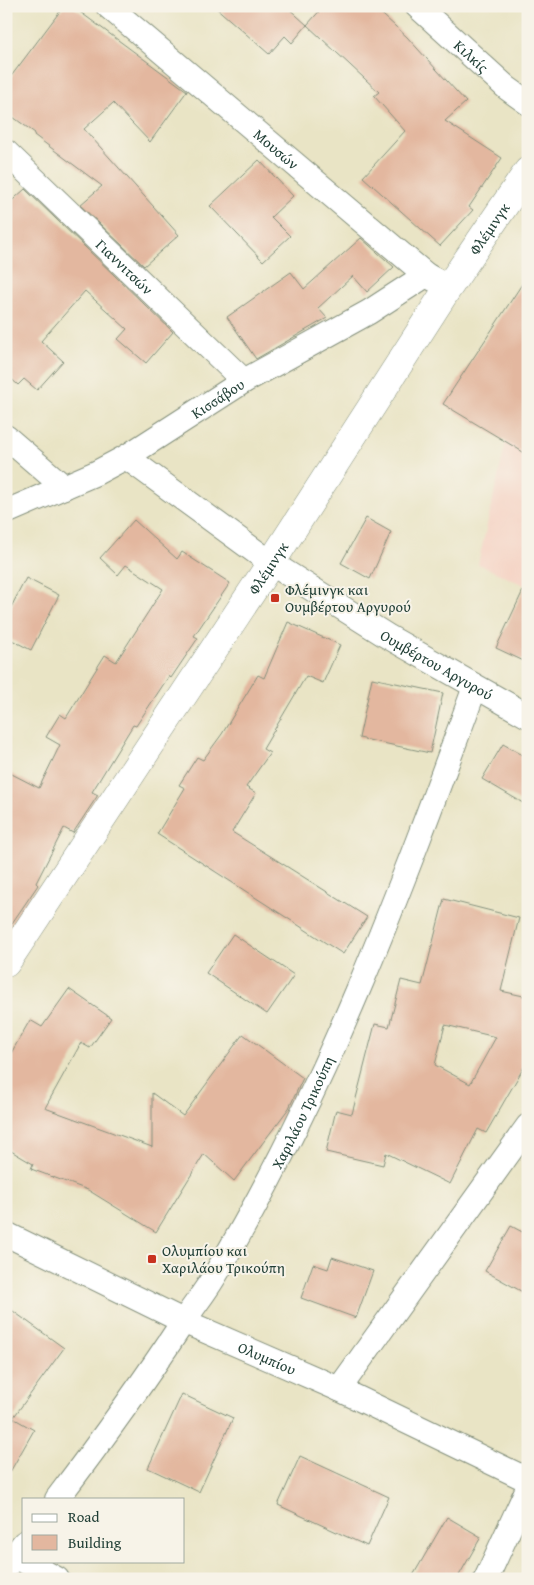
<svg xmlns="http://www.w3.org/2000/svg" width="534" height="1585" viewBox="0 0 534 1585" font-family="'Gentium Book Plus',serif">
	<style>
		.built { fill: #f5d2c3 }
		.building { fill: #e3b79f; fill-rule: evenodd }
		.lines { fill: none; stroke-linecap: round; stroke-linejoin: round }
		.street-casing { stroke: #84907c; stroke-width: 26 }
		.secondary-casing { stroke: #84907c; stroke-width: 29 }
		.street { stroke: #fff; stroke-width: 24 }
		.secondary { stroke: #fff; stroke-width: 28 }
		.poi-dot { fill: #c8321e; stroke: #f7f3e8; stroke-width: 2 }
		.labels { text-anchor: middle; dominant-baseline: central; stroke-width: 4; stroke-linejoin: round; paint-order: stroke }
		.street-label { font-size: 15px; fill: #1f3d34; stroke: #f7f3e8 }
		.poi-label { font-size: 15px; fill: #1f3d34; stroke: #f7f3e8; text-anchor: start }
	</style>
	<rect width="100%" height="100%" fill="#f7f3e8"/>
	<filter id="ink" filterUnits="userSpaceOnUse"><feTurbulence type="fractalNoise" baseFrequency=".02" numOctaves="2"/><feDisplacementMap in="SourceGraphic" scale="10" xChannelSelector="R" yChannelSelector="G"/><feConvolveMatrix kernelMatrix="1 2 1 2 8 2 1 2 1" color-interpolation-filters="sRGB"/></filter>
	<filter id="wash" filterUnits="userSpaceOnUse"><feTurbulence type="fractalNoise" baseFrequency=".0096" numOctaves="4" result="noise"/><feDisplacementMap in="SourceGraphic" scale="20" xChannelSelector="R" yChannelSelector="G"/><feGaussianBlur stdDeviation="1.12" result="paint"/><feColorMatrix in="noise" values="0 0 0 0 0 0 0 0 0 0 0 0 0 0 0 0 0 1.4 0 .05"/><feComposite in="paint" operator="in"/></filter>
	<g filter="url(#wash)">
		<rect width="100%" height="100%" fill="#e9e4c5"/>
		<!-- built -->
		<polygon class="built" points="528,275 528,587 478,564 506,442 443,405"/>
		<g id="blocks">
			<!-- building -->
			<g class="building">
				<polygon points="64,6 72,6 187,91 150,142 113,103 84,129 179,235 144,266 80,205 102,186 34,135 35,133 6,112 6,83"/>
				<polygon points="214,6 286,6 307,25 292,43 285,36 269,54"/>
				<polygon points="324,6 373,6 407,37 466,102 445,121 502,158 469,207 473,210 440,246 363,177 405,131 374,96 379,92 307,25"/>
				<polygon points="259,160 293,196 271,217 290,236 263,261 210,206"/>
				<polygon points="25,189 173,332 146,363 118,339 127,329 85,291 41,341 63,361 37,390 24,379 18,385 6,374 6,206"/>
				<polygon points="361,238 394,267 367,292 353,276 318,308 327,318 256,359 227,317 291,272 304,289"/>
				<polygon points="528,275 528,455 443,404"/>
				<polygon points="366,518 391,532 370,579 341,563"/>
				<polygon points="134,520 177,559 182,552 230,583 194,636 198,638 171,678 169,676 136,726 133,725 92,792 98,795 73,833 64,828 36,883 38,885 6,932 6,771 39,788 60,745 46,737 60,714 66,718 105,655 116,662 163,589 126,565 118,575 100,558"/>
				<polygon points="26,578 59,595 31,650 6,637 6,617"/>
				<polygon points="528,580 528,663 496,648"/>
				<polygon points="288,622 340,645 323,683 306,676 263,749 270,753 246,787 256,793 232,832 367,917 343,954 157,834 185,788 179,785 197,757 203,760 222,734 258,675 264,678"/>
				<polygon points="372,678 443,693 430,753 359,738"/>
				<polygon points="503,744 528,758 528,806 482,779"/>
				<path d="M 444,899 L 519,918 L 501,991 L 528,997 L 528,1060 L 486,1133 L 478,1129 L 450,1184 L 386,1153 L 383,1165 L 326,1152 L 336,1110 L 352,1114 L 375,1024 L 389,1027 L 401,980 L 422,985 ZM 445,1025 L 496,1037 L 470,1084 L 435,1065 Z"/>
				<polygon points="233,934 294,975 267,1014 206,973"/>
				<polygon points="69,989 111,1018 90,1048 81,1043 45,1108 152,1147 152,1093 183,1116 243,1034 303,1078 289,1108 234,1181 204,1154 156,1232 88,1190 31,1169 33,1164 6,1148 6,1062 30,1020 42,1027"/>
				<polygon points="511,1226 528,1235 528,1295 485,1271"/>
				<polygon points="332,1257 373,1271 356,1318 301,1298 313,1264 328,1269"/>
				<polygon points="6,1306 64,1348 13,1418 34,1430 6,1479"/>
				<polygon points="182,1394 233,1418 199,1492 148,1468"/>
				<polygon points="300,1456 389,1497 367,1546 278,1505"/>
				<polygon points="447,1517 481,1537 457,1579 411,1579"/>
			</g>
		</g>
	</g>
	<g filter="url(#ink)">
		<use href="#blocks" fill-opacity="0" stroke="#84907c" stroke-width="1"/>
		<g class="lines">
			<!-- street casing -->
			<g class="street-casing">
				<g id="street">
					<path id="s1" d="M 108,6 L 426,275 L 439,282"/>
					<path id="s2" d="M 417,6 L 507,88 L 528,103"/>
					<path id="s3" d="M 6,152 L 244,381"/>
					<polyline points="6,437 64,487"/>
					<path id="s4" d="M 126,457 L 271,563 L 387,636 L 528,716"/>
					<path id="s5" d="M 6,512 L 96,473 L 126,457 L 244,381 L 369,312 L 426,275"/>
					<path id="s6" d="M 6,1234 L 183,1321 L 339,1389 L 528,1480"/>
					<polyline points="339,1389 528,1126"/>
					<path id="s7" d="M 57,1499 C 101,1441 143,1383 183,1322 C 193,1307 205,1292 214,1277 C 326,1092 401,889 475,687"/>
					<polyline points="24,1561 57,1579"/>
					<polyline points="6,1567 24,1543"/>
					<polyline points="486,1579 528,1488"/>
				</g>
			</g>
			<!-- secondary casing -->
			<g class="secondary-casing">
				<g id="secondary">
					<path id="s8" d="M 6,963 L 271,563 L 448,288 L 528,171"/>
				</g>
			</g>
			<!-- street -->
			<use href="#street" class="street"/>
			<!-- secondary -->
			<use href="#secondary" class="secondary"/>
		</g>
	</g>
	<!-- markers -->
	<g class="poi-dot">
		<rect x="270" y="593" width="10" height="10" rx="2.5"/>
		<rect x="147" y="1254" width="10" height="10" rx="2.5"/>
	</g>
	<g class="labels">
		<!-- street labels -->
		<g class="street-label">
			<text stroke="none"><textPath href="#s2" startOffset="74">Κιλκίς</textPath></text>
			<text stroke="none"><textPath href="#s1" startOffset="221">Μουσών</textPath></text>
			<text stroke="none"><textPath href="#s8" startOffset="879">Φλέμινγκ</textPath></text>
			<text stroke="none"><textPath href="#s3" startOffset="165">Γιαννιτσών</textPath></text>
			<text stroke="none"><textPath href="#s5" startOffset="241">Κισσάβου</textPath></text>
			<text stroke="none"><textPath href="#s8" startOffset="474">Φλέμινγκ</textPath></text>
			<text stroke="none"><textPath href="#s4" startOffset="374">Ουμβέρτου Αργυρού</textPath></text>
			<text stroke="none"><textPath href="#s7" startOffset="459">Χαριλάου Τρικούπη</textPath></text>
			<text stroke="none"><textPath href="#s6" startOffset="289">Ολυμπίου</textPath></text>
		</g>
		<!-- poi labels -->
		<g class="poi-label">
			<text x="285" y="589">Φλέμινγκ και<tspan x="285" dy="17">Ουμβέρτου Αργυρού</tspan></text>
			<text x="162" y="1250">Ολυμπίου και<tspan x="162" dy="17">Χαριλάου Τρικούπη</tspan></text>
		</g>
	</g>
	<!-- margin -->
	<rect width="534" height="1585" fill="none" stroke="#f7f3e8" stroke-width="25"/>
	<!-- legend -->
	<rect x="22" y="1498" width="162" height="65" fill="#f7f3e8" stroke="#a1aaa0"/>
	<rect x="32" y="1514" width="25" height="8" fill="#ffffff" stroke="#a1aaa0"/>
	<text x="68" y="1522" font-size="15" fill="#1f3d34">Road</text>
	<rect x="32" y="1535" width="25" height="15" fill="#e3b79f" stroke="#a1aaa0"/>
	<text x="68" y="1548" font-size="15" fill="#1f3d34">Building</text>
</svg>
